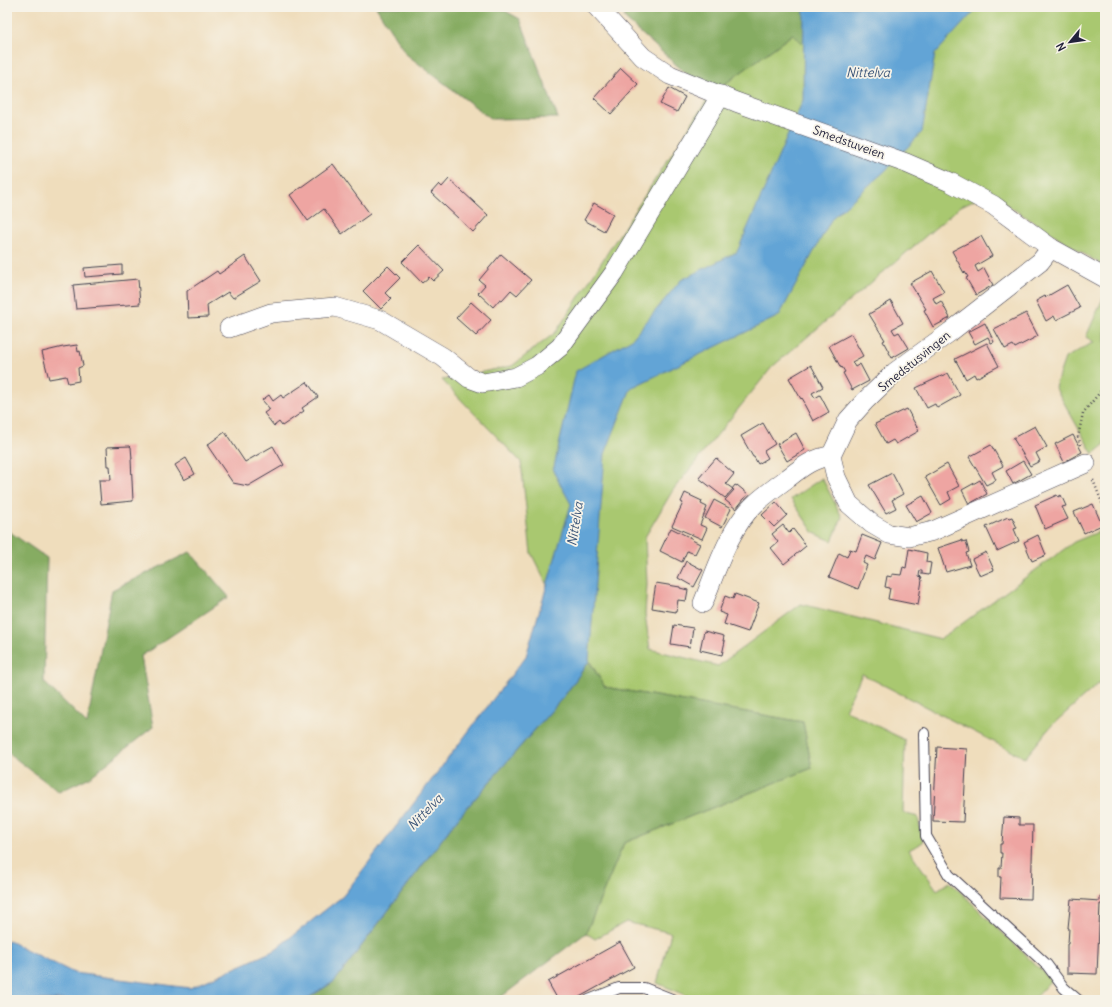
<svg xmlns="http://www.w3.org/2000/svg" width="1112" height="1007" viewBox="0 0 1112 1007" font-family="Delius,sans-serif">
	<style>
		.green { fill: #a9c86f; stroke: #667555 }
		.forest { fill: #86ac62; stroke: #54674e }
		.water { fill: #62a4d6; stroke: #426388 }
		.building { fill: #eea5a2 }
		.lines { fill: none; stroke-linecap: round; stroke-linejoin: round }
		.lane-casing { stroke: #413e4e; stroke-width: 12 }
		.street-casing { stroke: #413e4e; stroke-width: 20 }
		.path { stroke: #413e4e; stroke-width: 2.5; stroke-dasharray: 1 3; stroke-linecap: butt }
		.lane { stroke: #fff; stroke-width: 10 }
		.street { stroke: #fff; stroke-width: 19 }
		.labels { text-anchor: middle; dominant-baseline: central; stroke-width: 3.5; stroke-linejoin: round; paint-order: stroke }
		.street-label { font-size: 12px; fill: #22223b; stroke: #f7f3e8 }
		.water-label { font-size: 13px; font-style: italic; fill: #3c5679; stroke: #f7f3e8 }
	</style>
	<rect width="100%" height="100%" fill="#f7f3e8"/>
	<filter id="ink" filterUnits="userSpaceOnUse"><feTurbulence type="fractalNoise" baseFrequency=".025" numOctaves="2"/><feDisplacementMap in="SourceGraphic" scale="8" xChannelSelector="R" yChannelSelector="G"/><feConvolveMatrix kernelMatrix="1 2 1 2 8 2 1 2 1" color-interpolation-filters="sRGB"/></filter>
	<filter id="wash" filterUnits="userSpaceOnUse"><feTurbulence type="fractalNoise" baseFrequency=".012" numOctaves="4" result="noise"/><feDisplacementMap in="SourceGraphic" scale="16" xChannelSelector="R" yChannelSelector="G"/><feGaussianBlur stdDeviation="0.9" result="paint"/><feColorMatrix in="noise" values="0 0 0 0 0 0 0 0 0 0 0 0 0 0 0 0 0 1.4 0 .05"/><feComposite in="paint" operator="in"/></filter>
	<g filter="url(#wash)">
		<rect width="100%" height="100%" fill="#efddbc"/>
		<!-- green -->
		<g class="green">
			<polygon points="922,7 1105,7 1105,267 988,193 961,206 772,367 673,490 645,537 647,584 645,614 650,649 718,666 801,604 941,639 1074,542 1105,529 1105,678 1052,725 1025,758 862,674 845,710 905,740 903,813 918,817 923,842 909,850 937,890 950,882 1051,980 1033,1000 697,1000 657,983 671,933 626,922 595,939 586,933 624,843 812,768 803,722 605,687 560,611 531,553 521,462 442,380 512,366 556,332 710,95 793,34 867,108"/>
			<polygon points="1103,298 1105,298 1105,444 1093,454 1055,387 1065,358 1094,342 1086,337"/>
			<polygon points="822,478 842,517 832,541 814,533 791,499"/>
		</g>
		<!-- forest -->
		<g class="forest">
			<polygon points="376,7 498,7 520,19 558,118 491,119 406,54"/>
			<polygon points="626,7 922,7 867,108 793,34 710,95 624,18"/>
			<polygon points="7,530 47,558 44,682 87,724 112,590 190,552 229,597 141,656 153,727 90,777 59,792 7,752"/>
			<polygon points="589,661 605,687 803,722 812,768 624,843 586,933 497,1000 305,1000 335,981 458,818 565,695"/>
		</g>
		<!-- water -->
		<polygon class="water" points="804,7 978,7 935,54 922,132 885,171 832,218 779,316 631,388 605,454 589,661 565,695 458,818 335,981 305,1000 7,1000 7,940 74,973 190,988 273,951 343,896 526,656 571,504 553,471 576,371 632,339 681,280 737,252 803,100"/>
		<g id="blocks">
			<!-- building -->
			<g class="building">
				<polygon points="621,68 638,84 611,114 594,98"/>
				<polygon points="669,88 685,97 677,112 660,104"/>
				<polygon points="333,164 370,214 342,234 324,209 308,221 290,195"/>
				<polygon points="449,179 488,215 473,232 431,193 439,184 442,187"/>
				<polygon points="594,203 613,214 604,231 584,220"/>
				<polygon points="981,236 992,256 975,266 978,272 984,268 993,285 976,295 966,278 968,277 965,272 964,273 952,251"/>
				<polygon points="419,245 444,271 433,281 429,277 422,283 402,262"/>
				<polygon points="501,254 531,280 517,295 511,290 502,300 500,299 493,307 478,293 485,285 479,280"/>
				<polygon points="245,256 261,281 233,298 228,292 207,305 208,317 188,318 187,291 217,271 219,274"/>
				<polygon points="122,265 122,274 85,277 84,268"/>
				<polygon points="388,266 400,278 385,293 391,299 381,309 363,291"/>
				<polygon points="932,271 944,292 933,298 936,304 941,301 950,318 933,327 924,310 926,309 910,283"/>
				<polygon points="138,279 140,304 76,309 73,285"/>
				<polygon points="1067,285 1080,308 1056,320 1054,316 1046,321 1036,301 1045,296 1046,297"/>
				<polygon points="891,301 903,323 892,329 895,334 899,332 909,348 892,358 883,341 885,340 869,314"/>
				<polygon points="471,302 491,320 476,336 456,318"/>
				<polygon points="1026,313 1038,336 1015,348 1013,345 1005,349 994,329"/>
				<polygon points="985,323 994,342 991,343 988,337 975,344 968,332"/>
				<polygon points="851,334 863,356 852,362 855,367 860,364 869,381 852,390 843,373 845,372 842,367 841,368 829,346"/>
				<polygon points="987,343 999,366 976,378 974,374 966,379 955,359"/>
				<polygon points="77,345 78,352 80,351 83,366 78,368 79,381 68,383 66,376 49,379 42,352 63,347"/>
				<polygon points="811,365 823,387 812,393 815,398 820,395 829,412 813,421 804,404 805,403 802,398 801,399 789,378"/>
				<polygon points="948,373 960,395 937,408 935,404 927,408 916,388"/>
				<polygon points="307,382 318,397 302,408 304,411 282,426 279,422 274,426 264,413 270,409 262,400 269,395 273,401 281,395 283,398"/>
				<polygon points="907,409 919,431 896,444 893,440 886,444 875,424"/>
				<polygon points="763,423 775,444 764,451 768,458 758,464 754,457 753,457 741,436"/>
				<polygon points="1035,426 1047,447 1036,453 1040,461 1030,466 1013,438"/>
				<polygon points="225,432 245,462 273,446 284,465 248,486 233,483 207,445"/>
				<polygon points="796,433 805,450 787,461 777,444"/>
				<polygon points="1073,435 1082,452 1064,462 1055,444"/>
				<polygon points="991,445 1003,466 992,472 996,480 986,485 969,457"/>
				<polygon points="130,446 131,447 132,459 131,459 133,501 101,504 99,480 111,480 110,466 108,466 107,447"/>
				<polygon points="186,458 195,474 184,480 175,465"/>
				<polygon points="716,458 734,474 726,484 733,489 725,498 699,478"/>
				<polygon points="1023,461 1031,474 1013,484 1006,471"/>
				<polygon points="947,464 959,486 948,492 951,499 941,505 925,477"/>
				<polygon points="892,473 903,494 892,500 896,508 886,513 869,485"/>
				<polygon points="980,480 987,494 969,504 962,490"/>
				<polygon points="735,485 737,486 737,485 748,494 736,509 725,500 734,490 732,489"/>
				<polygon points="685,493 702,501 701,504 707,507 700,525 707,528 702,539 672,526 683,503 681,502"/>
				<polygon points="1057,495 1058,497 1061,495 1066,506 1062,507 1068,519 1045,529 1035,505"/>
				<polygon points="923,496 932,513 916,522 906,505"/>
				<polygon points="714,500 731,509 722,527 705,518"/>
				<polygon points="776,502 787,515 774,527 762,515"/>
				<polygon points="1093,504 1102,525 1084,533 1074,512"/>
				<polygon points="1008,517 1009,518 1012,517 1017,528 1014,529 1019,541 997,551 986,527"/>
				<polygon points="783,525 789,533 793,529 806,546 784,564 771,548 778,542 772,534"/>
				<polygon points="671,528 693,539 692,540 700,544 695,554 687,551 682,562 660,551"/>
				<polygon points="862,535 882,543 875,560 866,556 863,563 867,565 858,589 829,577 839,553 847,557 850,549 856,551"/>
				<polygon points="1038,535 1046,555 1032,561 1024,542"/>
				<polygon points="962,540 962,542 966,541 969,552 966,553 970,565 946,572 938,548"/>
				<polygon points="909,549 927,553 926,562 931,563 929,575 922,574 922,570 920,570 919,576 922,577 921,579 922,580 918,605 888,599 890,588 885,587 887,576 892,577 892,574 901,575 903,567 906,568"/>
				<polygon points="986,552 994,570 980,576 972,559"/>
				<polygon points="686,561 703,570 694,587 678,578"/>
				<polygon points="656,583 680,587 680,588 688,590 686,601 678,600 676,612 652,608"/>
				<polygon points="735,594 759,603 748,632 724,624 727,615 719,612 725,596 733,599"/>
				<polygon points="674,625 693,628 690,647 671,644"/>
				<polygon points="704,631 724,636 723,641 725,641 722,655 700,650"/>
				<polygon points="937,747 967,749 963,822 933,821"/>
				<polygon points="1004,817 1019,818 1019,825 1033,825 1031,899 1000,898 1001,877 999,877 999,868 1001,868 1002,853 1000,853 1000,844 1002,844"/>
				<polygon points="1100,896 1105,896 1105,904 1100,904 1097,974 1067,973 1067,944 1068,944 1069,928 1068,928 1071,899 1100,901"/>
				<polygon points="620,942 634,967 574,1000 558,1000 548,982"/>
			</g>
		</g>
	</g>
	<g filter="url(#ink)">
		<use href="#blocks" fill-opacity="0" stroke="#413e4e" stroke-width="1"/>
		<g class="lines">
			<!-- lane casing -->
			<g class="lane-casing">
				<g id="lane">
					<polyline points="924,733 926,836 949,875 1047,965 1064,988 1078,1000"/>
					<polyline points="589,1000 619,988 644,988 674,1000"/>
				</g>
			</g>
			<!-- street casing -->
			<g class="street-casing">
				<g id="street">
					<polyline points="597,7 643,57 670,75 736,102 906,163 950,182 993,205 1051,248 1105,278"/>
					<polyline points="1051,248 1040,262 950,332 895,372 865,401 848,420 831,456 836,477 849,504 872,524 889,534 909,537 933,531 1086,463"/>
					<polyline points="229,328 271,313 335,307 380,320 443,357 469,378 483,383 516,377 537,366 560,347 614,273 721,95"/>
					<path d="M 703,603 C 716,571 730,526 756,503 C 766,494 777,486 788,478 C 801,468 813,458 831,456"/>
				</g>
			</g>
			<!-- path -->
			<g class="path">
				<polyline points="1081,445 1078,437 1083,413 1105,386"/>
				<polyline points="1093,480 1105,510"/>
			</g>
			<!-- lane -->
			<use href="#lane" class="lane"/>
			<!-- street -->
			<use href="#street" class="street"/>
		</g>
	</g>
	<g class="labels">
		<!-- street labels -->
		<g class="street-label">
			<text transform="translate(849 142) rotate(20)">Smedstuveien</text>
			<text transform="translate(914 361) rotate(-39)">Smedstusvingen</text>
		</g>
		<!-- water labels -->
		<g class="water-label">
			<text x="868" y="72">Nittelva</text>
			<text transform="translate(575 524) rotate(-81)">Nittelva</text>
			<text transform="translate(425 812) rotate(-46)">Nittelva</text>
		</g>
	</g>
	<!-- margin -->
	<rect width="1112" height="1007" fill="none" stroke="#f7f3e8" stroke-width="24"/>
	<!-- north arrow -->
	<g transform="translate(1070 42) rotate(241)" stroke="#f7f3e8" stroke-width="3" paint-order="stroke">
	<path d="M0-3L7 15L0 10L-7 15Z" fill="#22223b"/>
	<text y="-6" font-size="11" font-weight="bold" text-anchor="middle" fill="#22223b">N</text>
	</g>
</svg>
